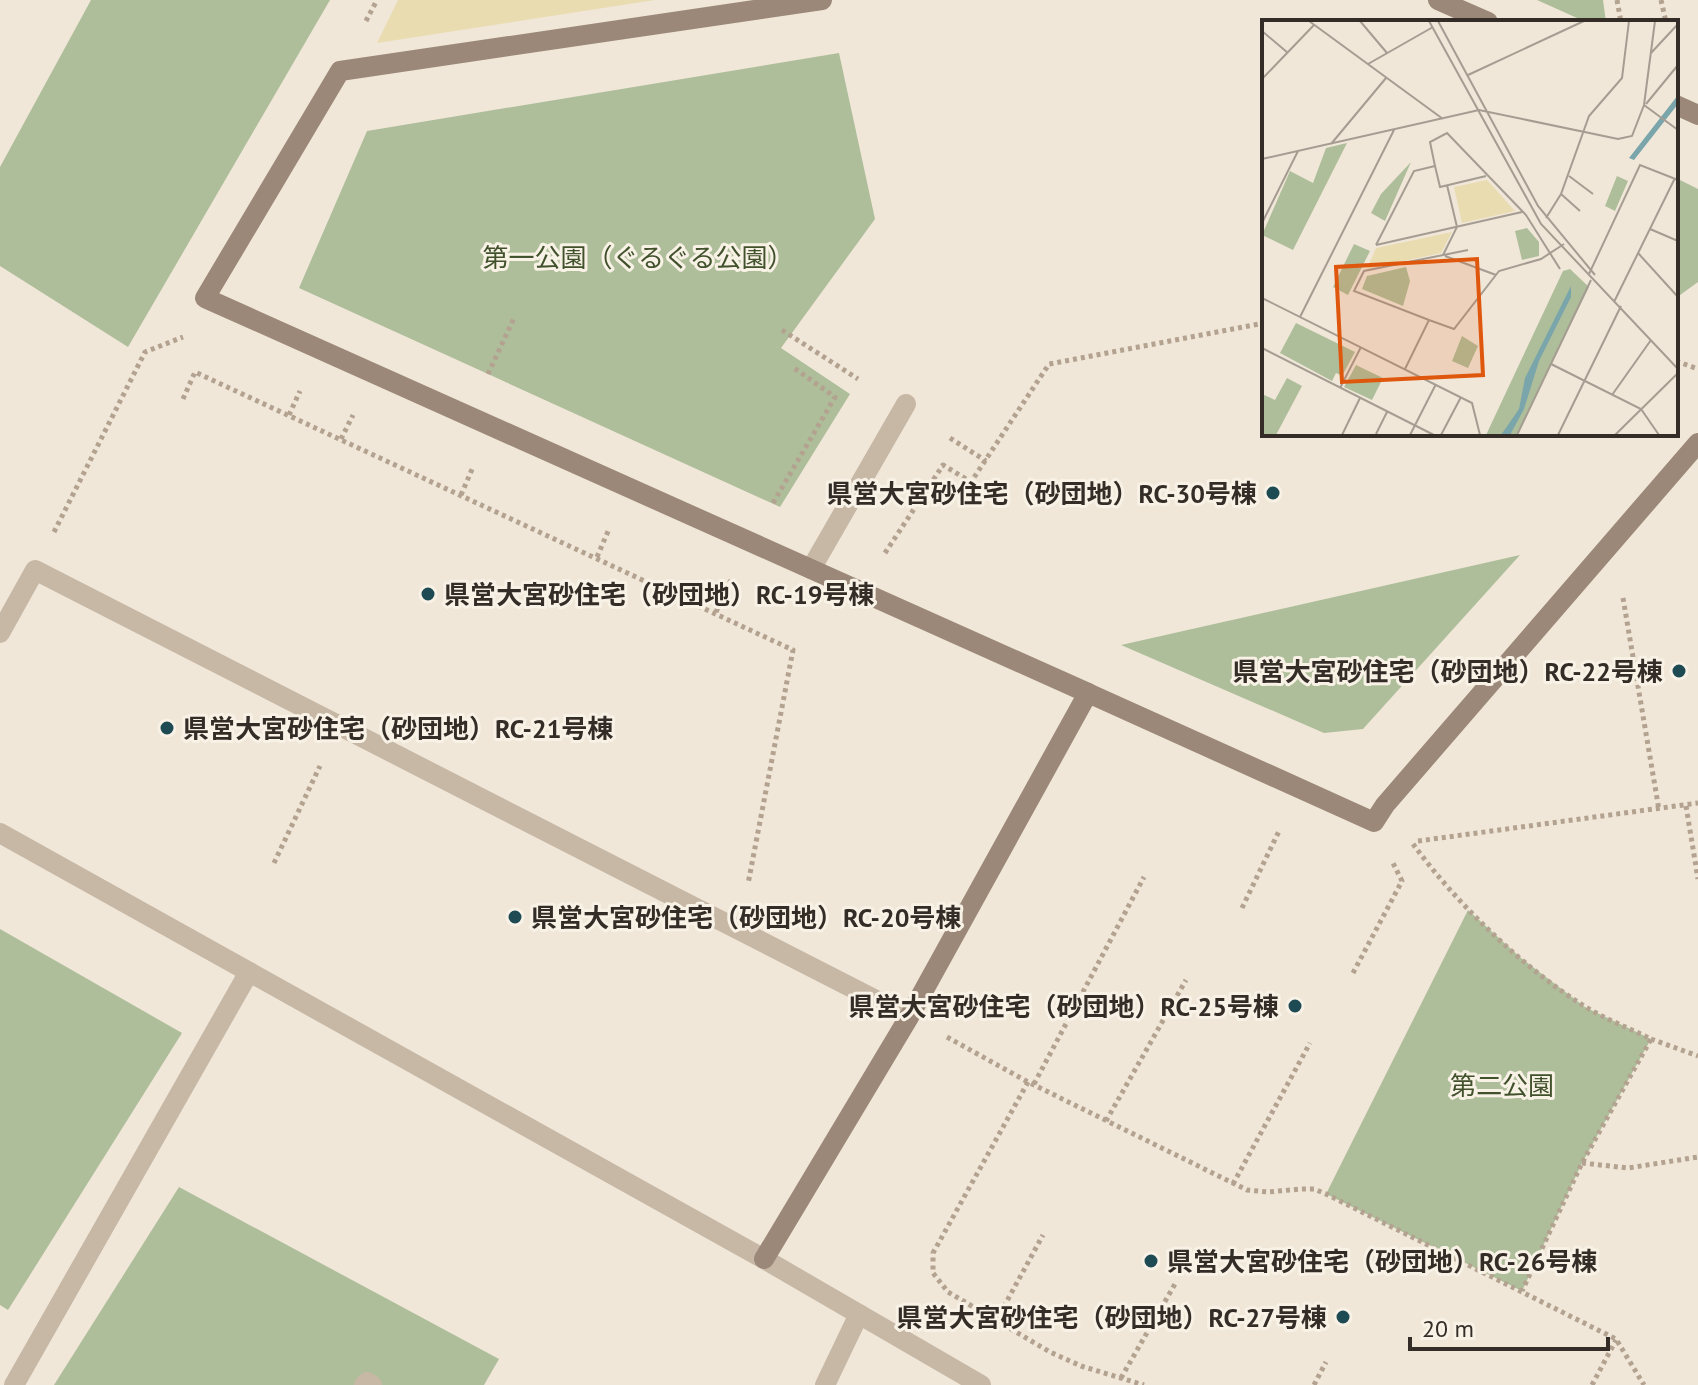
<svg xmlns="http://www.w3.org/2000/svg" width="1698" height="1385" viewBox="0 0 1698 1385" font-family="'PT Sans','Noto Sans JP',sans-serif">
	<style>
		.green { fill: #afbe9a }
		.sand { fill: #eadcb1 }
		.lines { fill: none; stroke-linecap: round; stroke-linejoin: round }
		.path { stroke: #b3a290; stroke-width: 5; stroke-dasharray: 4 4; stroke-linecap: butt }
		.lane { stroke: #c7b8a6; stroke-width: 20 }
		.street { stroke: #c7b8a6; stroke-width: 20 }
		.secondary { stroke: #9b8878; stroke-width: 20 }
		.poi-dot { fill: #1e4b53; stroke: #f8f1e5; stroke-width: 3 }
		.labels { text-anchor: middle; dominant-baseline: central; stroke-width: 6; stroke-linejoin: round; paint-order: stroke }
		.park-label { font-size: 26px; fill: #40512c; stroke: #f8f1e5 }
		.poi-label { font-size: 26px; font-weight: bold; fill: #342c27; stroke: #f8f1e5; text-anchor: end }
		.inset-road { fill: none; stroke: #a59c92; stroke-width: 2 }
		.view { fill: #df570d; fill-opacity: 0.15; stroke: #df570d; stroke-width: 4 }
		.inset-edge { fill: none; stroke: #342c27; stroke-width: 4 }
	</style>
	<rect width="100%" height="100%" fill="#f0e7d9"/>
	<!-- green -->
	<g class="green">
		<polygon points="91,0 330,0 128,347 0,266 0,167"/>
		<polygon points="1537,0 1603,0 1606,22 1586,22"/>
		<polygon points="839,53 875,219 781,348 850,394 780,507 299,288 367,131"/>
		<polygon points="1678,179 1698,189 1698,282 1676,298"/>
		<polygon points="1520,555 1363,729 1324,733 1121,645"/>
		<polygon points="1468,910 1521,958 1585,1007 1651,1039 1582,1163 1522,1291 1326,1194"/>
		<polygon points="0,929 182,1033 8,1310 0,1305"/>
		<polygon points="179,1187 499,1359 484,1385 54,1385"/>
	</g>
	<!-- sand -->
	<polygon class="sand" points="398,0 655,0 377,43"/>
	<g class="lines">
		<!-- path -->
		<g class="path">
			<polyline points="1617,0 1621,22"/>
			<polyline points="1661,0 1666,22"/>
			<polyline points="366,21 377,0"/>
			<polyline points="782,330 858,379"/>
			<polyline points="1676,361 1698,369"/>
			<polyline points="488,374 515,316"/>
			<polyline points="183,399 195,372 793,650 748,884"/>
			<polyline points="289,415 300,391"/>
			<polyline points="950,438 986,461"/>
			<polyline points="341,439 353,415"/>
			<polyline points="461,495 473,467"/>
			<polyline points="773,503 835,397 794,368"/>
			<polyline points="54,532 145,352 183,337"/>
			<polyline points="885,553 943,465 971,482 1049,364 1264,323"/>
			<polyline points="597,557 609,529"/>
			<polyline points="1623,598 1659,810"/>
			<polyline points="716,612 731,580"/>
			<polyline points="1686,806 1698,879"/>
			<polyline points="1418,841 1698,803"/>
			<path d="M 1413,844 C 1457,904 1522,967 1584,1006 C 1605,1019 1629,1028 1651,1039 L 1582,1163 L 1522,1291"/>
			<polyline points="274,863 320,766"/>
			<polyline points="1242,908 1280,829"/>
			<polyline points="1353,973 1402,881 1393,863"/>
			<polyline points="947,1037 1028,1082 1247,1190 1268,1192 1301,1189 1314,1189 1326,1194 1616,1339 1644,1385"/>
			<polyline points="1651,1039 1698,1056"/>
			<polyline points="1028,1082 933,1253 933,1273 948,1292 1050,1352 1081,1366 1144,1385"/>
			<polyline points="1034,1084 1144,877"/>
			<polyline points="1106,1121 1186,980"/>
			<polyline points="1582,1163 1628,1168 1698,1157"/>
			<polyline points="1233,1184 1310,1043"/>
			<polyline points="996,1321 1043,1235"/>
			<polyline points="1121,1378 1175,1284"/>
			<polyline points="1314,1385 1326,1362"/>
			<polyline points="1592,1385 1616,1340"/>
		</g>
		<!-- lane -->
		<g class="lane">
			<polyline points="0,633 35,570 909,1017"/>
			<polyline points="364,1385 367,1382 372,1385"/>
			<polyline points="825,1385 859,1314"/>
		</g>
		<!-- street -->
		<g class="street">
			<polyline points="811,569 906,404"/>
			<polyline points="0,833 764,1259 981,1385"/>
			<polyline points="14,1385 249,972"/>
		</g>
		<!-- secondary -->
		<g class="secondary">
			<polyline points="822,0 340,71 205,298 1088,693"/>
			<polyline points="1438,0 1488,22"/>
			<polyline points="1676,105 1698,115"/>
			<polyline points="764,1259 909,1017 1088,693 1374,822 1385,805 1698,443"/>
		</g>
	</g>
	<!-- markers -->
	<g class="poi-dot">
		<circle cx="1273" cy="493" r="8"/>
		<circle cx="428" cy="594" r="8"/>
		<circle cx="1679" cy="671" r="8"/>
		<circle cx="167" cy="728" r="8"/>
		<circle cx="515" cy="917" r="8"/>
		<circle cx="1295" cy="1006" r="8"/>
		<circle cx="1151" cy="1261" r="8"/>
		<circle cx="1343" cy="1317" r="8"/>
	</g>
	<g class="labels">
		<!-- park labels -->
		<g class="park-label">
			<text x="638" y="257">第一公園（ぐるぐる公園）</text>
			<text x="1502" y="1085">第二公園</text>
		</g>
		<!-- poi labels -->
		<g class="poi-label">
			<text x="1257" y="493">県営大宮砂住宅（砂団地）RC-30号棟</text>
			<text x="444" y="594" text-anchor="start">県営大宮砂住宅（砂団地）RC-19号棟</text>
			<text x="1663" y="671">県営大宮砂住宅（砂団地）RC-22号棟</text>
			<text x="183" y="728" text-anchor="start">県営大宮砂住宅（砂団地）RC-21号棟</text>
			<text x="531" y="917" text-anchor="start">県営大宮砂住宅（砂団地）RC-20号棟</text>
			<text x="1279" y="1006">県営大宮砂住宅（砂団地）RC-25号棟</text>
			<text x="1167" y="1261" text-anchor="start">県営大宮砂住宅（砂団地）RC-26号棟</text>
			<text x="1327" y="1317">県営大宮砂住宅（砂団地）RC-27号棟</text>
		</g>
	</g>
	<!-- overview -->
	<g transform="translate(1262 20)">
		<rect width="416" height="416" fill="#f0e7d9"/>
		<path d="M 85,123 L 31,230 L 0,215 L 28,151 L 51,163 L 64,128 ZM 149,142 L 123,201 L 109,193 L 119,174 ZM 355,156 L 366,161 L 353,191 L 343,186 ZM 265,208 L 277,222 L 277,236 L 260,240 L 253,211 ZM 92,224 L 108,231 L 86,275 L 71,267 ZM 144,247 L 148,261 L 141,286 L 100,269 L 105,256 ZM 308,249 L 327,267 L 255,415 L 224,415 L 301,251 ZM 34,303 L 93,332 L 80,356 L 74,353 L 70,361 L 18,333 ZM 200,316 L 216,326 L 206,348 L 190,341 ZM 94,345 L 121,358 L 110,380 L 82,367 ZM 25,358 L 40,366 L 14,415 L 0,415 L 0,374 L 13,380 Z" fill="#afbe9a"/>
		<path d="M 225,160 L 253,191 L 200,203 L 192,167 ZM 190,212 L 179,233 L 105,249 L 114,228 Z" fill="#eadcb1"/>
		<path d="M 416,75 L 416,84 L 372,140 L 367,138 ZM 309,266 L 309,277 L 277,341 L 262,389 L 248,415 L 239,415 L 257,389 L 263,358 Z" fill="#7aa5ab"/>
		<path class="inset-road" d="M 47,1 L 181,99M 98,1 L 125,33M 167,1 L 279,204 L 416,349M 176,1 L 276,186 L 333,255M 0,11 L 26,33M 389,33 L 416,4M 106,44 L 171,7M 206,55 L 322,1M 0,59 L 52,5M 384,84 L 416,45M 382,85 L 416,110M 69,124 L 124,58M 0,139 L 217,90 L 356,119 L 370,116 L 382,85 L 393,1M 173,146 L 178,167 L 224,156M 307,156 L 331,174M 299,174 L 318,191M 284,198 L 299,174 L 327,96 L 360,58 L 367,1M 0,203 L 36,131M 388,209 L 416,221M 114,225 L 152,151 L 173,146 L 168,122 L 185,113 L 264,195 L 298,249M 114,225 L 260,192M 376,233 L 416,277M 181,235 L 195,207 L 185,165M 183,236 L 234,255M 327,254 L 378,145 L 416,160M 0,278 L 210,383 L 218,415M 352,282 L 413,158M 38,297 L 132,110M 167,300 L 92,271 L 102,251 L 206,230M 0,328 L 172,415M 289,344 L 379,389 L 397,415M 143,349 L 167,300 L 192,309 L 237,251 L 279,239 L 302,224M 78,368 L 99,327M 350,375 L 389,320M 114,414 L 125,392M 80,415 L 98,378M 148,415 L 174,364M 179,415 L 199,377M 255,415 L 329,260M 296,415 L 359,286M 353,415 L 416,353"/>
		<path class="view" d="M 215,239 L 221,355 L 80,362 L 74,247 Z"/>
		<rect width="416" height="416" class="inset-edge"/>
	</g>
	<!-- scale -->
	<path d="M1410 1337v12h198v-12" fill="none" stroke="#342c27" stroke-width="4"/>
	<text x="1422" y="1337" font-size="24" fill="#342c27" stroke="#f8f1e5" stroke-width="6" paint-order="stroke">20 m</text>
</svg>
